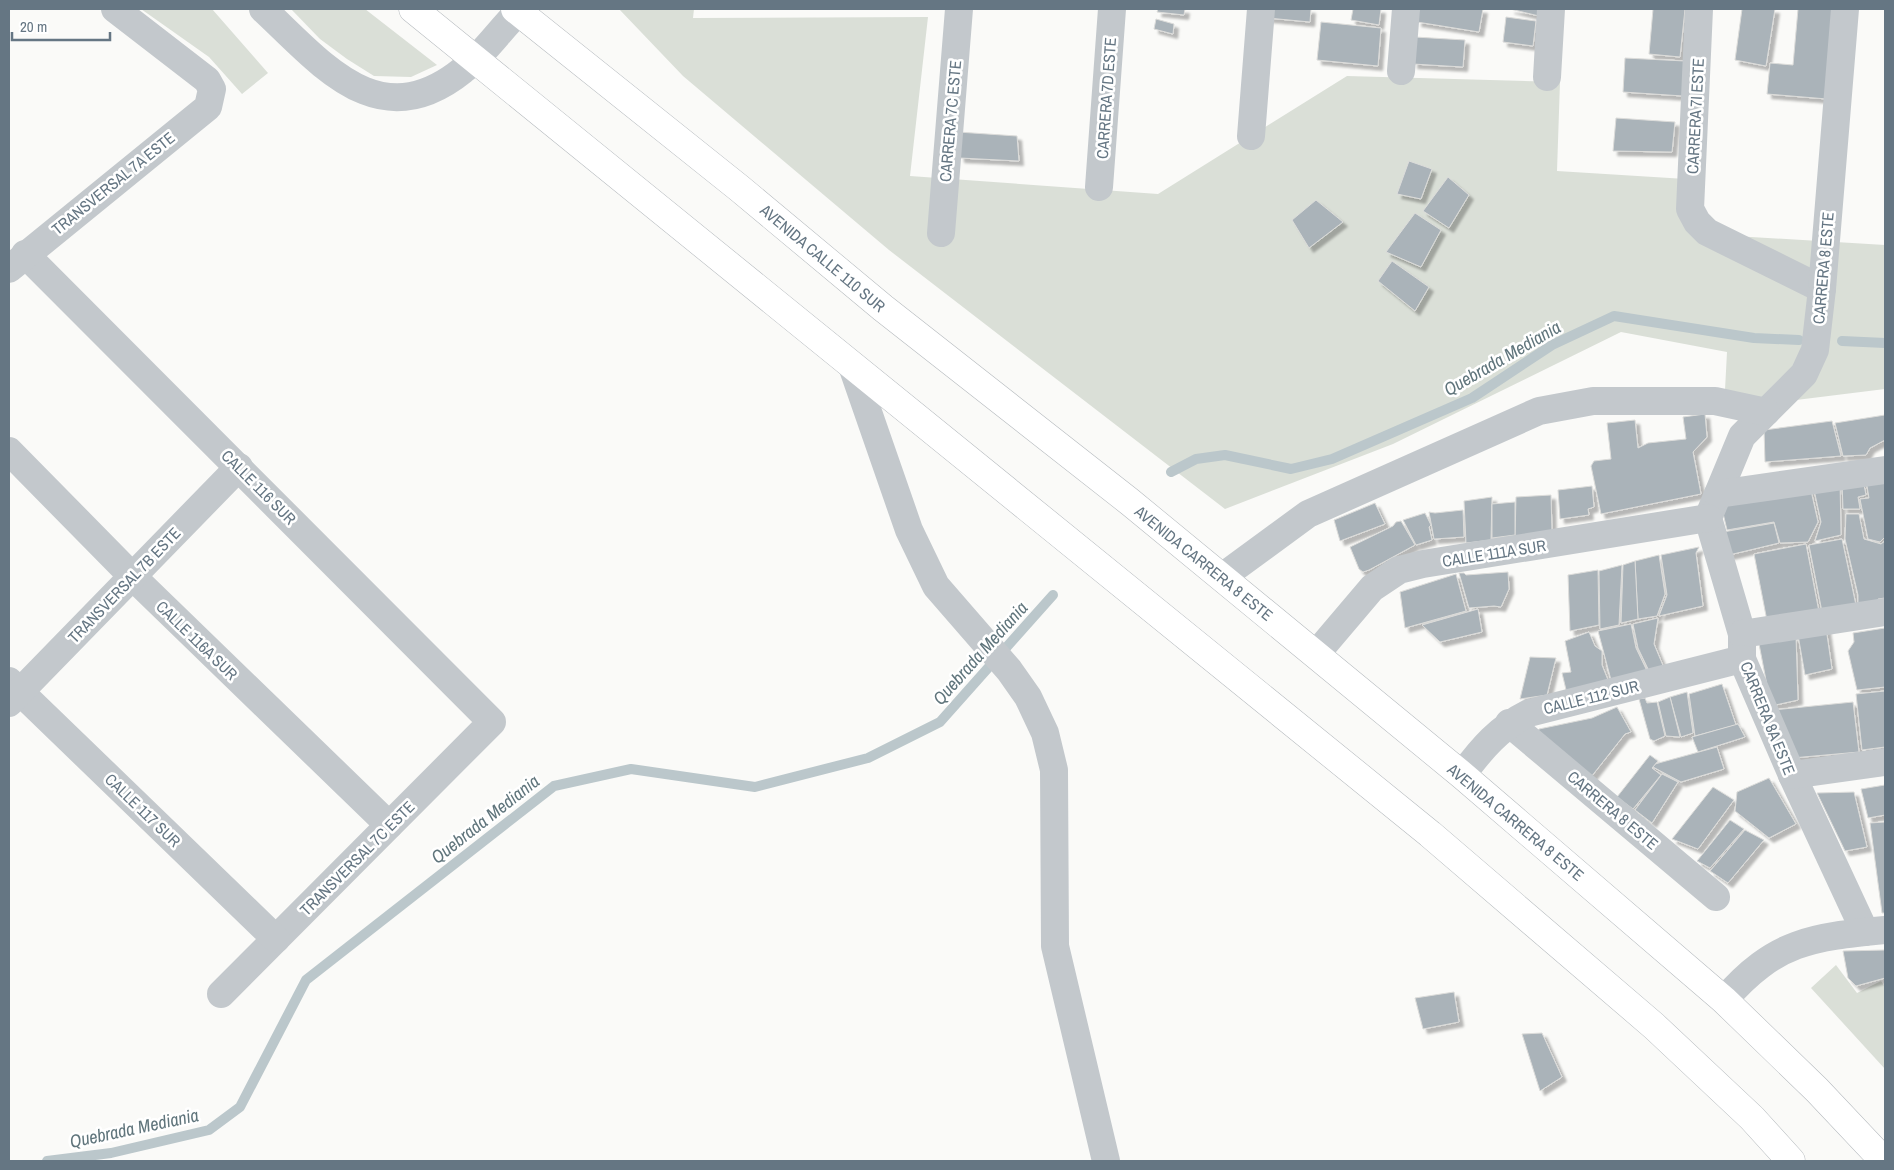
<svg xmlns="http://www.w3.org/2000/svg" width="1894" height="1170" viewBox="0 0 1894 1170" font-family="'Archivo Narrow',sans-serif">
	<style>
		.green { fill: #dadfd7 }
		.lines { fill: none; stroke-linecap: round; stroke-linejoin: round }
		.stream { stroke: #bbc7cb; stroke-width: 10 }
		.building { fill: #aab3b9; stroke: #dcdcda; filter: url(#shadow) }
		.highway-casing { stroke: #b4b9bd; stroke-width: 29 }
		.minor { stroke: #c3c8cc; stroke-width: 28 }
		.highway { stroke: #fff; stroke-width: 28 }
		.labels { text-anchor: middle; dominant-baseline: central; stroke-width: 5; stroke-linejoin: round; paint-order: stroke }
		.street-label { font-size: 16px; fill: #657683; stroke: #fff }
		.water-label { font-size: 18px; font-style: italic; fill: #60757c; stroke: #fff }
	</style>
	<defs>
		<filter id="shadow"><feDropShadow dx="4.5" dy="4.5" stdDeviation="1" flood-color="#0004"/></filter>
	</defs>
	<rect width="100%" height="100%" fill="#fafaf8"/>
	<!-- green -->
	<g class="green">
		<polygon points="141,9 212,9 268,73 242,94 209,57"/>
		<polygon points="291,9 365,9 437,65 411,77 374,76 347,59 320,39"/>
		<polygon points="619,9 694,9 693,18 928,17 910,176 1158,194 1347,76 1560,82 1557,171 1702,180 1701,234 1885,245 1885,389 1724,409 1727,352 1621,332 1393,444 1225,509 889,250 683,76"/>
		<polygon points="1836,965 1857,993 1881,981 1885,987 1885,1069 1811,988"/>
	</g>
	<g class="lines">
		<!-- stream -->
		<g class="stream">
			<polyline points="1842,341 1885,343"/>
			<polyline points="1171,472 1196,459 1225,455 1291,469 1332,459 1472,398 1552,345 1614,316 1754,338 1799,340"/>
			<polyline points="47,1161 111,1153 209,1130 240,1107 306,980 554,786 631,769 755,787 868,758 940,722 1053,595"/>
		</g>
	</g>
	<!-- building -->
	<g class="building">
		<polygon points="1158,9 1185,9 1184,15 1157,12"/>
		<polygon points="1269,9 1311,9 1310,22 1268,18"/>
		<polygon points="1353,9 1381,9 1379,25 1351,20"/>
		<polygon points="1419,9 1483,9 1479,32 1417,22"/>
		<polygon points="1510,9 1539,9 1539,16"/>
		<polygon points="1653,9 1685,9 1680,57 1649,54"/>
		<polygon points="1742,9 1775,9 1766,66 1735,60"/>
		<polygon points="1798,9 1834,9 1827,99 1767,94 1770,63 1793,65"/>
		<polygon points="1506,17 1536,21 1533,46 1503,42"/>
		<polygon points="1156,19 1174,24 1173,34 1154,29"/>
		<polygon points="1321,22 1381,28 1378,66 1317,60"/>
		<polygon points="1415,37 1465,40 1463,67 1413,64"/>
		<polygon points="1625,58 1685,61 1683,96 1623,92"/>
		<polygon points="1616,118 1675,122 1672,152 1613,151"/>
		<polygon points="958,132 1017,136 1019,161 960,158"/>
		<polygon points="1409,161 1432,169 1421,199 1397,194"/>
		<polygon points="1448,177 1469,195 1449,228 1423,211"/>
		<polygon points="1316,200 1343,222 1309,248 1292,220"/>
		<polygon points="1415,213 1441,230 1421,267 1386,252"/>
		<polygon points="1392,261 1429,287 1415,311 1378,281"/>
		<polygon points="1705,414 1707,437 1693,452 1701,494 1601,514 1591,466 1594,461 1611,459 1607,423 1635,420 1638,448 1648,443 1686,439 1683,417"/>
		<polygon points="1885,415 1885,440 1870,448 1866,455 1843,456 1835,423"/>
		<polygon points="1832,421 1841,456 1765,462 1764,430"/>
		<polygon points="1885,476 1885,537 1880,542 1868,539 1860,499 1869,498 1866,480"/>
		<polygon points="1840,480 1841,535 1815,541 1821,522 1813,485"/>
		<polygon points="1863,480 1866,495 1858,497 1860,509 1843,509 1842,481"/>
		<polygon points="1592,486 1594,507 1588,509 1589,515 1560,519 1558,490"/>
		<polygon points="1810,486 1818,522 1808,542 1780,543 1774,522 1727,530 1722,509 1726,503"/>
		<polygon points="1551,495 1552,533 1515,536 1516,497"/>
		<polygon points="1492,497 1491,540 1466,543 1464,501"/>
		<polygon points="1515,502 1515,535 1492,538 1492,504"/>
		<polygon points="1375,503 1385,524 1340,541 1334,520"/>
		<polygon points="1463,510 1464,537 1434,539 1429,512 1435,513"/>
		<polygon points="1425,513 1431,525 1429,527 1432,540 1416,545 1403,520"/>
		<polygon points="1846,514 1859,514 1864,539 1881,544 1885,541 1885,598 1878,599 1879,607 1858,609 1858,595 1845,539"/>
		<polygon points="1401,521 1415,545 1369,570 1363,572 1359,569 1350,547 1393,526 1396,522"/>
		<polygon points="1774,523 1779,543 1729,555 1723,532"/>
		<polygon points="1842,539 1857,610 1823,617 1809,545"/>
		<polygon points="1806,544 1820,617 1768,626 1754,554"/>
		<polygon points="1699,547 1696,553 1703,606 1659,616 1667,595 1661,555"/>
		<polygon points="1659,555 1665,594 1657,616 1638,619 1635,561"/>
		<polygon points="1635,561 1638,619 1621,623 1623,565"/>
		<polygon points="1622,565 1619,625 1600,629 1599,571"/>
		<polygon points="1598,570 1599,625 1570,631 1568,575"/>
		<polygon points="1508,572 1509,589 1501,607 1494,606 1469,608 1459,573 1464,573 1466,575"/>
		<polygon points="1456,574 1466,611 1405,628 1400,592"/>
		<polygon points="1478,609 1482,632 1440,642 1422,625"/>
		<polygon points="1658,618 1654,644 1664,668 1649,671 1638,648 1633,624"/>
		<polygon points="1631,624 1636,648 1648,673 1611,680 1598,631"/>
		<polygon points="1826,628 1832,669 1805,675 1798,635"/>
		<polygon points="1885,628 1885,687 1857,690 1848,651 1854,642 1853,633"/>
		<polygon points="1589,632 1595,646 1602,651 1602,665 1608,680 1567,694 1562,673 1571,672 1565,641"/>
		<polygon points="1796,636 1798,700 1771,706 1759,644"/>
		<polygon points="1530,657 1556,658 1547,695 1520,699"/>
		<polygon points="1722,684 1736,725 1695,736 1689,694"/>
		<polygon points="1885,691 1885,747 1862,750 1856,694"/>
		<polygon points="1687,692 1693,733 1681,737 1670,697"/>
		<polygon points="1670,697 1680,737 1666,736 1658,702"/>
		<polygon points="1645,698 1647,703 1657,702 1665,736 1654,741 1650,739 1639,699"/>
		<polygon points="1853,702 1859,752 1792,758 1773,710"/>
		<polygon points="1617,707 1631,732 1625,734 1591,777 1537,734 1539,729 1592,718"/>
		<polygon points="1738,724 1745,737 1698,752 1692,737"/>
		<polygon points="1717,747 1724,769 1681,782 1653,767 1655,764"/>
		<polygon points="1650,755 1658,761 1652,768 1661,775 1633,809 1617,797"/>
		<polygon points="1662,774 1678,782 1652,823 1635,810"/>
		<polygon points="1769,778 1796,824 1769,838 1735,811 1737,792"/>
		<polygon points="1885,785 1885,815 1868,818 1861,789"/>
		<polygon points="1713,787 1734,800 1698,849 1672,839"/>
		<polygon points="1854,792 1867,847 1845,851 1817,793"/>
		<polygon points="1730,820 1744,829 1710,868 1697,861"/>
		<polygon points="1885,822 1885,913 1882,913 1870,823"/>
		<polygon points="1745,830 1764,840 1728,883 1710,871"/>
		<polygon points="1885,950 1885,978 1856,986 1848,978 1843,951"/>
		<polygon points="1454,992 1459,1022 1423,1029 1415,998"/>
		<polygon points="1542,1033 1562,1077 1540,1091 1522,1034"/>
	</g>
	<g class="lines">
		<!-- highway casing -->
		<g class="highway-casing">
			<g id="highway">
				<polyline points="413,9 1430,834 1654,1026 1752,1118 1791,1161"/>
				<polyline points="515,9 739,188 883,308 1130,502 1462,775 1724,1000 1817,1090 1884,1161"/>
			</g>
		</g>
		<!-- minor -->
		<g class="minor">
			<path d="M 263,9 C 322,64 379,138 463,70 C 485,53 501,28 521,9"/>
			<polyline points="1699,9 1690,209 1697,222 1707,232 1822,289"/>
			<polyline points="1845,9 1822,289 1815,350 1804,374 1742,436 1708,518 1742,634 1742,659 1792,775 1865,932"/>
			<polyline points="1401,71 1406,9"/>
			<polyline points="1547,77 1551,9"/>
			<polyline points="1251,136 1261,9"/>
			<polyline points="1099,187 1112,9"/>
			<polyline points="941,233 959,9"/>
			<polyline points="25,254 492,722 221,994"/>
			<polyline points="9,269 208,107 212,89 207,80 115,9"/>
			<polyline points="852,366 909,530 936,586 1009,670 1028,697 1045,733 1054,770 1055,946 1106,1161"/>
			<polyline points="9,451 132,576 389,825"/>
			<polyline points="1718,494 1885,470"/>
			<polyline points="1222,577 1308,514 1539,411 1593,401 1715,401 1766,412"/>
			<polyline points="1742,634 1885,612"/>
			<polyline points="1316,654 1372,588 1399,570 1423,564 1708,518"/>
			<polyline points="9,681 276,939"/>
			<polyline points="9,703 239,467"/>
			<polyline points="1509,723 1716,897"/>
			<path d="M 1462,775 C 1482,748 1499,728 1529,713 L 1742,659"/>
			<polyline points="1792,775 1885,762"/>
			<path d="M 1724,1000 C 1775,941 1812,937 1885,930"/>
		</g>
		<!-- highway -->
		<use href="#highway" class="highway"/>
	</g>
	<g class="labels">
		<!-- street labels -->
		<g class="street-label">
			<text transform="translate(1106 98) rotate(-86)">CARRERA 7D ESTE</text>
			<text transform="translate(1695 116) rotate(-87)">CARRERA 7I ESTE</text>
			<text transform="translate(950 121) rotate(-85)">CARRERA 7C ESTE</text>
			<text transform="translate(113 183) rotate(-39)">TRANSVERSAL 7A ESTE</text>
			<text transform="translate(823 258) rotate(40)">AVENIDA CALLE 110 SUR</text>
			<text transform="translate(1823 268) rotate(-85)">CARRERA 8 ESTE</text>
			<text transform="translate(259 487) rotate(45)">CALLE 116 SUR</text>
			<text transform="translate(1494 553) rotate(-9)">CALLE 111A SUR</text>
			<text transform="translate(1204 563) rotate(39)">AVENIDA CARRERA 8 ESTE</text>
			<text transform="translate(124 585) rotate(-46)">TRANSVERSAL 7B ESTE</text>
			<text transform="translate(197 640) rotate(44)">CALLE 116A SUR</text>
			<text transform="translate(1591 697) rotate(-14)">CALLE 112 SUR</text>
			<text transform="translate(1768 718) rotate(68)">CARRERA 8A ESTE</text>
			<text transform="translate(143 810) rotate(44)">CALLE 117 SUR</text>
			<text transform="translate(1613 810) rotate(40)">CARRERA 8 ESTE</text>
			<text transform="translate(1516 822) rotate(40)">AVENIDA CARRERA 8 ESTE</text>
			<text transform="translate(357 858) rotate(-45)">TRANSVERSAL 7C ESTE</text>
		</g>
		<!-- water labels -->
		<g class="water-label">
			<text transform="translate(1502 358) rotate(-30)">Quebrada Mediania</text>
			<text transform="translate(980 653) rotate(-48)">Quebrada Mediania</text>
			<text transform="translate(485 819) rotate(-38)">Quebrada Mediania</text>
			<text transform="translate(134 1128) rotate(-12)">Quebrada Mediania</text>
		</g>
	</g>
	<!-- border -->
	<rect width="1894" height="1170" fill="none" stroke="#657683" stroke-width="20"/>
	<!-- scale -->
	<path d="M12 32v8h98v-8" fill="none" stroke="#657683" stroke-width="2.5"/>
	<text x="20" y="32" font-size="15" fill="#657683" stroke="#ffffff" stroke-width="4" paint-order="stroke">20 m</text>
</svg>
